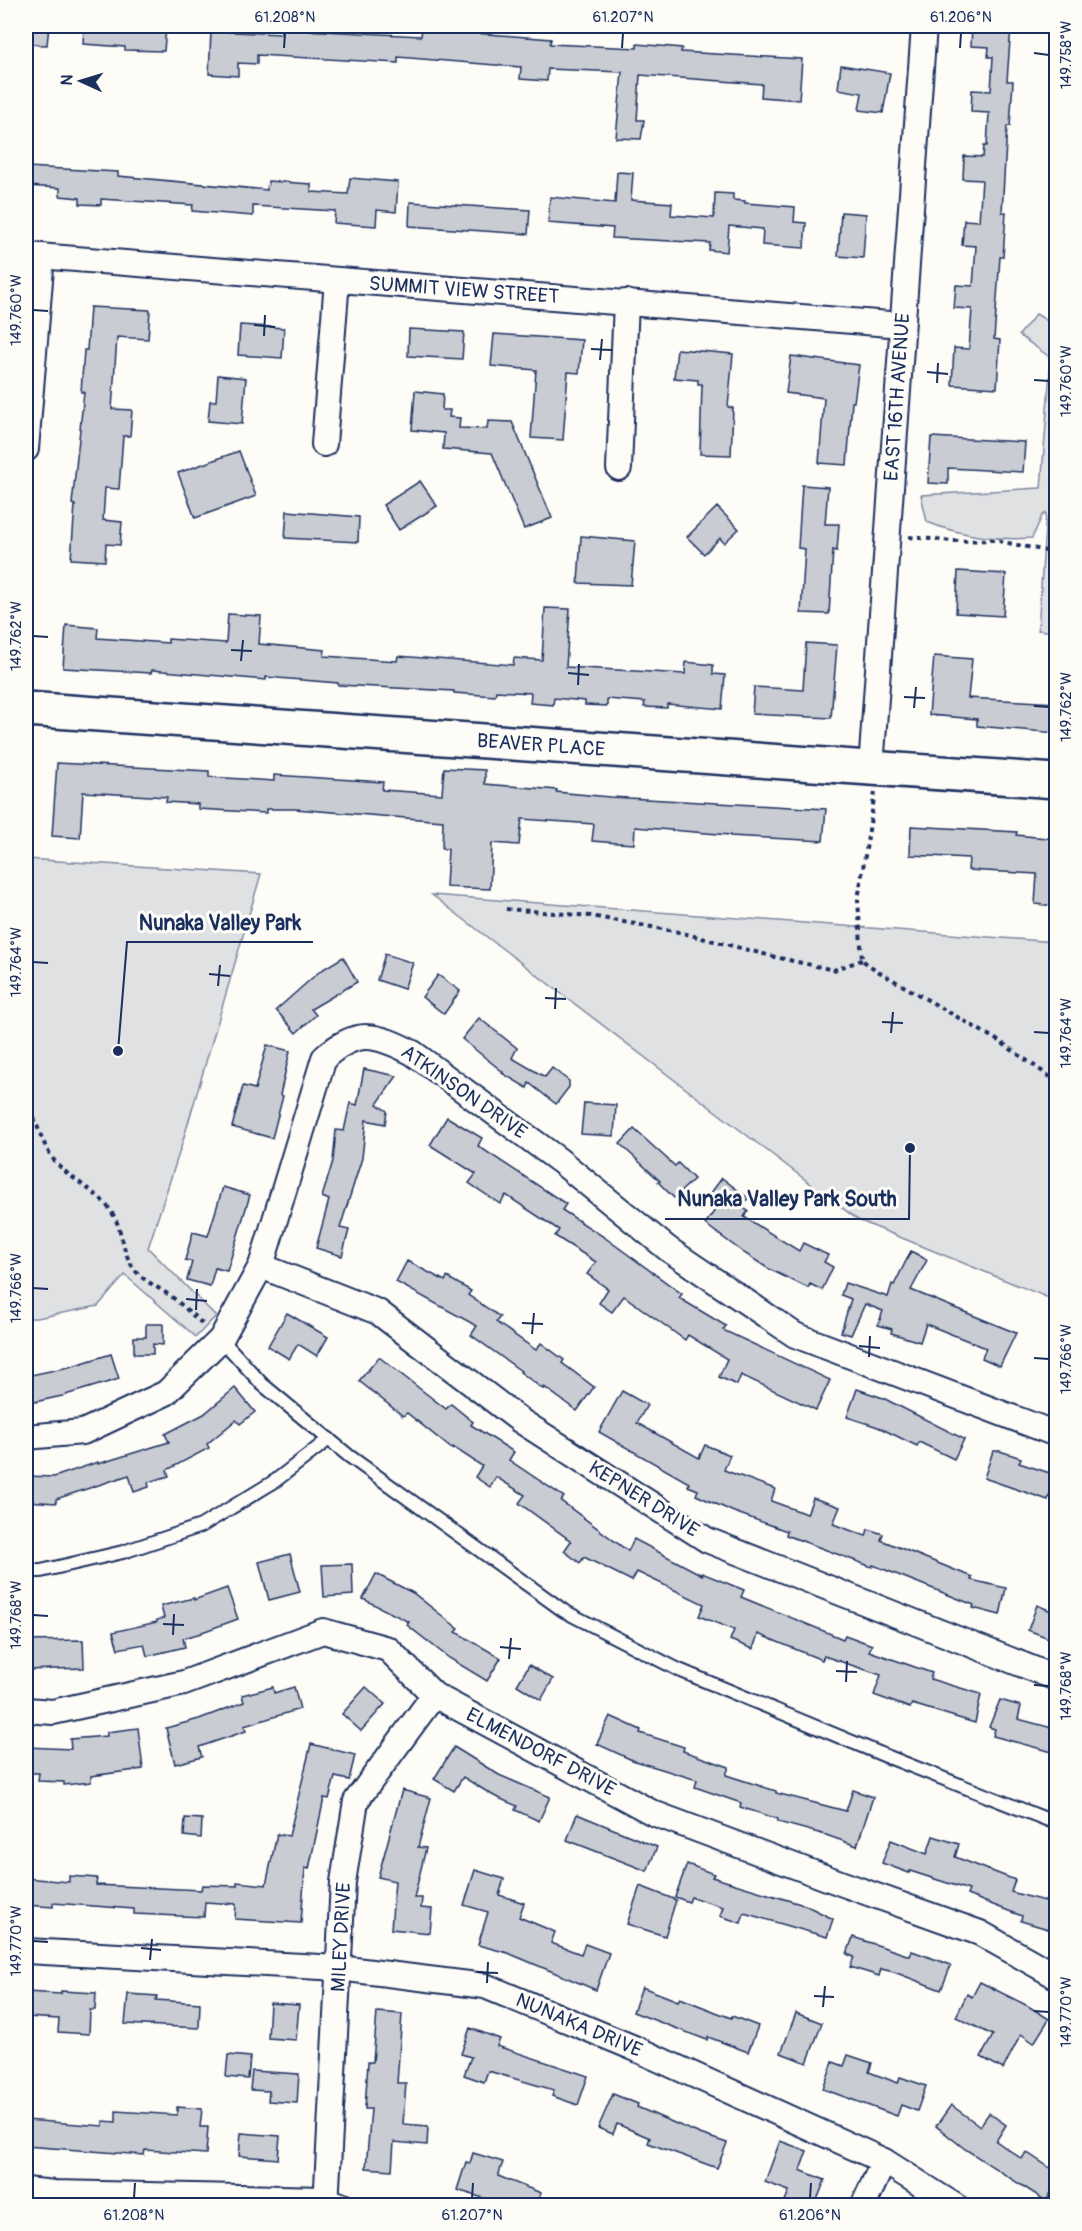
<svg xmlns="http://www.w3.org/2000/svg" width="1082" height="2231" viewBox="0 0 1082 2231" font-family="Pangolin,sans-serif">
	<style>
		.green { fill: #e0e1e3; stroke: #7e88a0; stroke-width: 1.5 }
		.building { fill: #c9ccd3; stroke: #1b2f5e; stroke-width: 1.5 }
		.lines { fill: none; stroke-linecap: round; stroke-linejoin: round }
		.lane-casing { stroke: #1b2f5e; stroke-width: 16 }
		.street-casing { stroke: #1b2f5e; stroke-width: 28 }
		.secondary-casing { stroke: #1b2f5e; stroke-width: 38 }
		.path { stroke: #1b2f5e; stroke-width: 4; stroke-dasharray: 4.5 4.5; stroke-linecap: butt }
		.lane { stroke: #fdfcf7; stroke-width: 12 }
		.street { stroke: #fdfcf7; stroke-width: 24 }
		.secondary { stroke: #fdfcf7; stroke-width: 33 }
		.ticks { fill: none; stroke: #1b2f5e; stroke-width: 2 }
		.labels { text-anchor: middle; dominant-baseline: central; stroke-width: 6; stroke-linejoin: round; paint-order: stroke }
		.street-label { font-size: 20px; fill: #1b2f5e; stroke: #fdfcf7 }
		.leader { fill: none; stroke: #1b2f5e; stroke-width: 2 }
		.callout-dot { fill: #1b2f5e; stroke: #fdfcf7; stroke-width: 2 }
		.callout-label { font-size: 21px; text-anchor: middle; font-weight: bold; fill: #1b2f5e; stroke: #fdfcf7; stroke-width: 6; stroke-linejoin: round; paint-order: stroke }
		.neatline { fill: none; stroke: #1b2f5e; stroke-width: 2 }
		.ticks-label { font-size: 15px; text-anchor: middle; fill: #1b2f5e }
	</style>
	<rect width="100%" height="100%" fill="#fdfcf7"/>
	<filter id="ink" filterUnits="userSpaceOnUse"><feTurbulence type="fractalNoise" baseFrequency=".0167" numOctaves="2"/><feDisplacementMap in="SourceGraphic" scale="12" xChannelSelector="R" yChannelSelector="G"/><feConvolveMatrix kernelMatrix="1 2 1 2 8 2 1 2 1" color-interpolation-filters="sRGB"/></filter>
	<g filter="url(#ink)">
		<!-- green -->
		<g class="green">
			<path d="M 1036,314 L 1056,326 L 1056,632 L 1038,630 L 1046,513 L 1042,516 L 1032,538 C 997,541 959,535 927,522 L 921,495 L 1041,488 L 1051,358 L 1019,335 Z"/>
			<polygon points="26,859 261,874 182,1144 148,1248 216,1316 196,1337 125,1275 98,1306 37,1318 26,1318"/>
			<polygon points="432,895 1056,942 1056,1301 858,1220"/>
		</g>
		<!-- building -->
		<g class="building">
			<polygon points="26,26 49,26 47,45 26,44"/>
			<polygon points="84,26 166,26 164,51 125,50 125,47 83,44"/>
			<polygon points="453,26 475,26 474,33 551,39 550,44 637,48 637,44 682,48 681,52 802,59 799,100 761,97 762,84 640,75 637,120 644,120 641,139 616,138 622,72 548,69 547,81 520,79 521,67 398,57 398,63 257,55 257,64 238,63 238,76 209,74 211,31 281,34 281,29 421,36 422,28 453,31"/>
			<polygon points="972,26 1011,26 1007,81 1013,81 1010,126 1007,126 1002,212 1006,212 1003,257 1000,257 994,339 1000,340 997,388 952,385 954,348 969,349 972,309 954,308 956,285 973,286 976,246 962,245 964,220 979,221 982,180 963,179 964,156 983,157 984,146 987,146 989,113 971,112 972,90 991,91 993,57 988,57 989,47 971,46"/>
			<polygon points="841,65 890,73 883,113 859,110 862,93 838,89"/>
			<polygon points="26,167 118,172 118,176 267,190 268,181 311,184 311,192 348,194 350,178 398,182 396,212 377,210 376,226 334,223 335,211 253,206 253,216 192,211 193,205 101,199 101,205 80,204 80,198 60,196 60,188 26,186"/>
			<polygon points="617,172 633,173 631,200 672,203 671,215 714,218 715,193 733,194 733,200 745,201 745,203 795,207 794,222 806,223 804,248 762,245 763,229 729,226 727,252 709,250 710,243 612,238 613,228 548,223 550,197 615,203"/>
			<polygon points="410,202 530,210 528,234 409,226"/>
			<polygon points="841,212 866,214 863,258 838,256"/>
			<polygon points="90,307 150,310 148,339 117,337 112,409 132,410 130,436 123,436 119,489 105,488 103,520 122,522 120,545 106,544 105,561 71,559 75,505 72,504 84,392 81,392 84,350 87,350"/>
			<polygon points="240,325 284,328 282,358 238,355"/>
			<polygon points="409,329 464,332 462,359 408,356"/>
			<polygon points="494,334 582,340 579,373 568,372 563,440 531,438 536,370 491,366"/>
			<polygon points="677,349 733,354 728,407 733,408 731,455 700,454 702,384 698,384 698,380 674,378"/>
			<polygon points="791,356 859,365 854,402 852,402 847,465 819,463 824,398 786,393"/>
			<polygon points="218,375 246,378 242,424 208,421 210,401 216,401"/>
			<polygon points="415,391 443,394 442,410 450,410 449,417 460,418 459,428 487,429 488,421 512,422 552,518 524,529 492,453 443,449 444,433 412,430"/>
			<polygon points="931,437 1025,442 1023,472 948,468 948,484 928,483"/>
			<polygon points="239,451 256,496 195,518 178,473"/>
			<polygon points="420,481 437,506 399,530 383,505"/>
			<polygon points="802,485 828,487 825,524 839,524 837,551 833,550 829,614 801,613 805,549 798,548"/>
			<polygon points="717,507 739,529 724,543 720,538 704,554 687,537"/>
			<polygon points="287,511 359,517 358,542 285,538"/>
			<polygon points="581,536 635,541 631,585 578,583"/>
			<polygon points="958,571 1006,574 1003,616 956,613"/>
			<polygon points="545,608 570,609 566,667 685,674 686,662 713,665 713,674 725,675 722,709 667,704 667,708 644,707 645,702 607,699 607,706 585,705 585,701 554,698 553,705 530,703 531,693 496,691 495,696 454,693 454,691 338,685 338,683 266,677 266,680 152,670 151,673 63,668 66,625 98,628 97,638 168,643 168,639 226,643 228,614 261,616 259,644 325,650 324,656 397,661 398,656 513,665 514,658 542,660"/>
			<polygon points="806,643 837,645 831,718 752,714 754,687 803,690"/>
			<polygon points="934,656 972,659 968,698 1056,703 1056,733 977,726 977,719 929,715"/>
			<polygon points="57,763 209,771 209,777 274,781 274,775 383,782 382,790 442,794 444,768 485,770 485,784 557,790 556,792 610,797 826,809 823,841 730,836 730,835 635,827 634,844 618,843 592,841 594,824 522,819 519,845 492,843 490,889 446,887 448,849 442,849 443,821 295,809 266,809 266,813 198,809 198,804 166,802 167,797 83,792 80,838 52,836"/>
			<polygon points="911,826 1017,832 1016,835 1056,839 1056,906 1035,904 1037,874 968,870 969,858 910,855"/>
			<polygon points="385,954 413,963 404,989 377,980"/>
			<polygon points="343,957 357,982 311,1009 316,1015 296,1033 276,1010 320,971"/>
			<polygon points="438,975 460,991 444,1014 422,997"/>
			<polygon points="479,1018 517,1048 512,1058 545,1077 552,1068 569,1081 569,1087 556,1104 529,1083 527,1088 502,1073 503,1072 462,1039"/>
			<polygon points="267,1045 290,1051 280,1095 283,1096 272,1138 232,1127 243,1086 255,1089"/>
			<polygon points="364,1069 397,1076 377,1104 387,1111 385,1124 366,1120 362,1158 340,1228 349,1230 342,1256 316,1248 329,1200 322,1197 333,1161 336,1130 344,1131 350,1103 357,1105"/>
			<polygon points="584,1103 616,1105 614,1136 581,1134"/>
			<polygon points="447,1117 482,1138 478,1146 566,1204 562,1210 604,1237 682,1294 679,1298 726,1326 723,1330 830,1380 816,1410 741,1375 737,1385 719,1377 727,1359 688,1335 685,1340 624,1296 612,1312 599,1303 608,1289 587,1274 596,1262 555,1236 559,1230 506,1195 500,1204 469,1183 476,1174 430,1145"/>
			<polygon points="634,1129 675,1166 678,1163 694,1179 674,1198 658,1182 660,1181 620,1144"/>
			<polygon points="722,1178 748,1198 742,1207 748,1211 744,1217 799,1251 803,1243 828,1255 824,1262 833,1267 822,1290 810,1284 808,1288 769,1269 744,1253 705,1224 718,1206 707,1198"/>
			<polygon points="223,1187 250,1195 227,1271 215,1268 210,1286 187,1280 192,1262 185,1260 193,1232 208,1236"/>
			<polygon points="911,1251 927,1260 911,1290 1016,1333 1000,1366 982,1358 986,1348 926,1324 920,1342 891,1333 892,1329 878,1325 883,1311 865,1304 851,1335 841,1332 851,1299 841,1295 845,1283 888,1297 892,1284 894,1285"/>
			<polygon points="407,1261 445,1281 447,1277 471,1291 468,1295 500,1317 496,1322 536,1350 541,1343 564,1360 562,1363 594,1387 577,1411 544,1387 543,1389 520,1372 521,1371 471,1335 477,1326 396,1282"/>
			<polygon points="287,1313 328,1337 317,1356 298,1344 289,1359 268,1346"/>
			<polygon points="146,1324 163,1324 163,1345 153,1344 153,1354 134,1354 134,1337 146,1337"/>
			<polygon points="111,1354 119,1379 62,1396 30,1403 26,1376 69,1367"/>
			<polygon points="379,1357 446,1409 451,1404 473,1422 471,1425 514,1452 509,1460 564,1497 561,1501 628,1551 634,1539 702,1575 702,1573 744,1590 741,1597 843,1639 845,1635 872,1645 869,1651 932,1673 930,1679 981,1694 975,1723 912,1704 910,1708 874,1695 881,1675 824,1656 822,1660 758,1634 753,1649 730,1640 734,1630 699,1616 704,1604 637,1572 632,1581 584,1557 580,1563 564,1551 571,1541 519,1503 525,1495 496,1477 490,1487 475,1477 482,1466 453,1447 452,1449 407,1413 403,1416 359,1381"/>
			<polygon points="235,1388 255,1412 240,1424 236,1420 207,1444 209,1448 167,1470 169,1476 148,1482 149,1487 134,1492 129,1475 56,1499 56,1503 26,1501 26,1476 54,1477 98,1462 98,1464 169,1442 165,1434 204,1414"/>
			<polygon points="857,1389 883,1398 964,1439 954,1459 919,1442 917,1446 878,1427 847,1417"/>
			<polygon points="622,1391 647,1405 637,1423 699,1458 705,1445 730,1455 724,1470 775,1489 771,1501 807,1514 813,1498 840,1507 833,1524 866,1536 868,1529 883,1534 881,1540 972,1577 971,1580 1006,1588 1000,1615 973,1608 974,1605 873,1565 872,1567 786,1535 787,1531 734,1512 696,1495 698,1490 688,1486 689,1483 599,1432"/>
			<polygon points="993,1451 1000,1451 1021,1458 1019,1463 1056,1475 1048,1500 984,1478"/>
			<polygon points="290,1554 300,1592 269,1600 259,1562"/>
			<polygon points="352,1564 353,1595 324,1597 322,1565"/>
			<polygon points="376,1574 413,1593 459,1629 456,1632 501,1658 487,1681 449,1658 407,1625 409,1622 363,1599"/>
			<polygon points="227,1588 238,1619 202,1632 202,1633 183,1638 185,1647 147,1656 144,1644 118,1649 113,1632 157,1622 157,1620 164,1618 161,1606 194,1598 194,1600"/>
			<polygon points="1037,1605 1056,1613 1056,1641 1028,1630"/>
			<polygon points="83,1640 84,1668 26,1670 26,1641"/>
			<polygon points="529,1665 553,1679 541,1700 517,1685"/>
			<polygon points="273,1687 274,1693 294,1687 300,1709 244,1726 246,1731 199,1747 202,1757 175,1764 166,1728 199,1719 244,1702 242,1695"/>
			<polygon points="366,1687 385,1704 361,1731 342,1714"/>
			<polygon points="1000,1700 1021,1706 1018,1719 1056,1729 1056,1753 993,1736 995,1729 989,1727"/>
			<polygon points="610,1716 641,1730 640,1733 684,1747 683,1751 729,1767 726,1775 776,1791 776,1793 846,1811 853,1790 873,1797 857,1846 826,1835 778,1822 778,1819 740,1807 741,1803 695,1787 697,1780 632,1760 597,1744"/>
			<polygon points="138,1728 143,1769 91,1776 91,1782 64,1785 64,1782 38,1781 39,1773 26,1773 26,1747 71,1749 70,1739 107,1736 107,1732"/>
			<polygon points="311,1744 355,1755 349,1780 335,1777 329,1799 324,1798 309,1869 305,1868 301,1923 235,1919 236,1904 205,1902 204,1917 134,1914 134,1909 53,1903 53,1907 26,1905 26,1878 69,1882 69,1876 97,1878 96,1885 201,1890 202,1885 237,1886 237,1882 266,1885 277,1834 289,1836"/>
			<polygon points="454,1747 499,1775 550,1797 539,1821 515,1810 517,1806 494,1796 463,1777 454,1791 434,1779"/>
			<polygon points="402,1790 431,1798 418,1847 426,1848 414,1898 422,1898 421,1908 432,1909 430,1933 391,1929 395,1881 378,1877"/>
			<polygon points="577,1814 657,1847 647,1871 567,1840"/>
			<polygon points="185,1818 202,1819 201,1838 184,1836"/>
			<polygon points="933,1836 959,1844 955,1857 1015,1880 1011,1892 1055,1904 1048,1929 1021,1921 1022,1916 967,1895 969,1890 910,1871 909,1873 882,1863 891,1840 927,1854"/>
			<polygon points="687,1864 714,1874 712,1877 807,1906 833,1919 827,1937 744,1913 741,1923 720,1916 723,1907 691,1897 689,1902 675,1897"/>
			<polygon points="475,1870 504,1879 499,1895 524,1903 519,1917 555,1932 551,1943 581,1954 585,1944 609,1953 596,1990 508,1953 478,1945 488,1912 464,1905"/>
			<polygon points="640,1886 676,1900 665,1936 627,1924"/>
			<polygon points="853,1937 910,1956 912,1951 951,1965 941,1990 894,1972 881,1969 879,1976 850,1967 854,1957 847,1954"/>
			<polygon points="980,1982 1028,2006 1049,2019 1034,2043 1021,2034 1003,2069 981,2057 993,2035 956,2017 967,1994 972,1997"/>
			<polygon points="642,1987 678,2001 680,1998 731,2018 732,2016 758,2026 748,2052 708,2037 707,2040 633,2012"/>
			<polygon points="61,1991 96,1993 95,2010 90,2010 89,2034 58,2032 59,2019 26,2017 26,1992 61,1994"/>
			<polygon points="128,1994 157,1996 156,2000 200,2003 199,2028 125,2024"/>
			<polygon points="270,2003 299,2005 296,2040 268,2038"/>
			<polygon points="377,2012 402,2014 397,2083 406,2083 403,2124 428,2126 427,2145 394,2142 392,2170 366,2168 371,2109 365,2109 368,2062 373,2062"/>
			<polygon points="796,2013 822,2023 807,2063 781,2053"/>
			<polygon points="470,2028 500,2039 497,2046 588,2076 578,2105 552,2096 554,2090 488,2071 484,2082 464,2075 471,2057 461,2054"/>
			<polygon points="228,2055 250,2057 248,2079 226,2077"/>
			<polygon points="848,2055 872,2063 869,2072 898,2083 900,2077 926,2086 917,2111 901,2105 897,2116 823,2089 833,2062 844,2066"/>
			<polygon points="252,2071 299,2074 297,2103 268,2101 269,2091 250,2090"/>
			<polygon points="613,2094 638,2104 637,2107 700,2134 727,2143 717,2168 648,2143 650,2138 617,2124 613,2134 598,2128"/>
			<polygon points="951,2105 980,2126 989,2113 1006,2125 996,2141 1022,2159 1026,2152 1056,2172 1056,2185 1046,2201 965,2149 936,2126"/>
			<polygon points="177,2107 202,2109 200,2127 208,2127 206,2154 145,2150 144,2155 26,2146 26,2120 103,2126 103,2121 116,2122 116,2111 177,2115"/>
			<polygon points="241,2133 280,2136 278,2159 239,2156"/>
			<polygon points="780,2141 807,2151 800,2170 825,2180 815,2205 798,2205 785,2201 789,2191 765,2182"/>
			<polygon points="473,2153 503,2162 498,2176 541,2193 536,2205 506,2205 457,2190 466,2162 470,2163"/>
		</g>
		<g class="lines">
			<!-- lane casing -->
			<g class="lane-casing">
				<g id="lane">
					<polyline points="221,1339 262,1384 349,1456 564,1611 679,1670 886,1756 1056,1823"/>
					<polyline points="26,1571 41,1571 123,1552 201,1526 275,1481 329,1439"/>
				</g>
			</g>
			<!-- street casing -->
			<g class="street-casing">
				<g id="street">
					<polyline points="26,255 902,325"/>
					<polyline points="324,444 337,280"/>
					<polyline points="26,449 42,256"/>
					<polyline points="619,468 626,302"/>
					<polyline points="871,768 924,26"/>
					<polyline points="261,1266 378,1312 521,1421 707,1540 1056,1678"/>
					<path d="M 26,1437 L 83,1432 L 166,1393 L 221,1339 L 261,1266 L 324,1058 C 357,1028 376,1034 413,1053 L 560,1161 L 668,1249 L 795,1335 L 1056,1434"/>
					<polyline points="26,1710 53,1712 184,1683 323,1631 388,1649 434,1695 653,1813 843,1884 980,1933 1056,1976"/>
					<polyline points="26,1951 339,1968 485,1986 634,2048 884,2161 955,2206"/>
					<polyline points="26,2190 54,2193 325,2199 343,2206"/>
					<polyline points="326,2206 343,1882 356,1801 434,1695"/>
					<polyline points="863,2206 884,2161"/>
				</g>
			</g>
			<!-- secondary casing -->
			<g class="secondary-casing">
				<polyline id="secondary" points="26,709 1056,781"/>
			</g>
			<!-- path -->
			<g class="path">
				<polyline points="909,537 952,541 994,540 1056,553"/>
				<polyline points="875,792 858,900 862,960 876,970 1002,1043 1056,1081"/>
				<polyline points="506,909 591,916 679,932 775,957 834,970 862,960"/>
				<path d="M 26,1101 C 36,1118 40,1139 51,1156 C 67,1180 100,1190 114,1216 C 122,1231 122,1249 131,1264 C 139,1279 153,1284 166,1293 C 180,1302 192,1315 205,1326"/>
			</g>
			<!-- lane -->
			<use href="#lane" class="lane"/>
			<!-- street -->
			<use href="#street" class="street"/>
			<!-- secondary -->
			<use href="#secondary" class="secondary"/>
		</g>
	</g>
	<!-- ticks -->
	<path class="ticks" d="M 284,48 L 285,33M 622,48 L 623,33M 960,48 L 961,33M 1034,53 L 1049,55M 33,310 L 48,311M 254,325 L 275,327M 264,336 L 265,315M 591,349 L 612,350M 600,360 L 602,339M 927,372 L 948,374M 1034,380 L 1049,381M 937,383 L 938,363M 33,636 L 48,637M 231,650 L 252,651M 241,661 L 243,640M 568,673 L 589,675M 578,685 L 579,664M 904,697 L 925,698M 1034,706 L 1049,707M 914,708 L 916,687M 33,962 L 48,963M 209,974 L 230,976M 218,986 L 220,965M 545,998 L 566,999M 555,1009 L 556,988M 882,1022 L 903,1023M 1034,1032 L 1049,1033M 891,1033 L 893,1012M 33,1288 L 48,1289M 186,1299 L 207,1301M 196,1310 L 197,1289M 522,1323 L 543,1324M 532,1334 L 534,1313M 859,1346 L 880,1348M 869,1357 L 870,1336M 1034,1358 L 1049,1359M 33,1615 L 48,1616M 163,1624 L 184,1625M 173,1635 L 174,1614M 500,1647 L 521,1649M 509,1659 L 511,1638M 836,1671 L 857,1672M 846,1682 L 847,1661M 1034,1685 L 1049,1686M 33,1941 L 48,1942M 141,1948 L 161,1950M 150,1960 L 152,1939M 477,1972 L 498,1973M 487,1983 L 488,1962M 814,1996 L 834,1997M 823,2007 L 825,1986M 1034,2011 L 1049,2012M 134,2198 L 135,2183M 472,2198 L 473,2183M 810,2198 L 811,2183"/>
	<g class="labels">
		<!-- street labels -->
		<g class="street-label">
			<text transform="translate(464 290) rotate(4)">SUMMIT VIEW STREET</text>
			<text transform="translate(897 397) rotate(-86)">EAST 16TH AVENUE</text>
			<text transform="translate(541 745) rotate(4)">BEAVER PLACE</text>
			<text transform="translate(464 1092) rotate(35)">ATKINSON DRIVE</text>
			<text transform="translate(644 1499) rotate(32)">KEPNER DRIVE</text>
			<text transform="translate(541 1752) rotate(28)">ELMENDORF DRIVE</text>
			<text transform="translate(341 1937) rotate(-87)">MILEY DRIVE</text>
			<text transform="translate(579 2025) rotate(23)">NUNAKA DRIVE</text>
		</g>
	</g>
	<!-- callouts -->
	<path class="leader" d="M118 1051L127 942H313M910 1148L909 1219H665"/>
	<g class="callout-dot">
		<circle cx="118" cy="1051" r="6"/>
		<circle cx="910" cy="1148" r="6"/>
	</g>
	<g class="callout-label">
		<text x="220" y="930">Nunaka Valley Park</text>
		<text x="787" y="1206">Nunaka Valley Park South</text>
	</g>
	<!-- margin -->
	<rect width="1082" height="2231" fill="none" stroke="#fdfcf7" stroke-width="66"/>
	<!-- north arrow -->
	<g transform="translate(81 81) rotate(274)" stroke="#fdfcf7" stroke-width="4.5" paint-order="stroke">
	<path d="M0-4.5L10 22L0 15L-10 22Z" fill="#1b2f5e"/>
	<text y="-9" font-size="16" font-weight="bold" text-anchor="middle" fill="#1b2f5e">N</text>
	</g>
	<rect x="33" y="33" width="1016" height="2165" class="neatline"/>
	<g class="ticks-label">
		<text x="285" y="22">61.208°N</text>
		<text x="623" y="22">61.207°N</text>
		<text x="961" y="22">61.206°N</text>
		<text transform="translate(1066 55) rotate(-90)" y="5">149.758°W</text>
		<text transform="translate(16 310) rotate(-90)" y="5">149.760°W</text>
		<text transform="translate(1066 381) rotate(-90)" y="5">149.760°W</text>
		<text transform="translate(16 636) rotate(-90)" y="5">149.762°W</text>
		<text transform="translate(1066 707) rotate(-90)" y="5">149.762°W</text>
		<text transform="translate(16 962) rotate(-90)" y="5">149.764°W</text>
		<text transform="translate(1066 1033) rotate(-90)" y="5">149.764°W</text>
		<text transform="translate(16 1288) rotate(-90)" y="5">149.766°W</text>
		<text transform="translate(1066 1359) rotate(-90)" y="5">149.766°W</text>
		<text transform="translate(16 1615) rotate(-90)" y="5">149.768°W</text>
		<text transform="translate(1066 1686) rotate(-90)" y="5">149.768°W</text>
		<text transform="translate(16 1941) rotate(-90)" y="5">149.770°W</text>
		<text transform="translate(1066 2012) rotate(-90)" y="5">149.770°W</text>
		<text x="134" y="2220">61.208°N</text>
		<text x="472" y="2220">61.207°N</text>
		<text x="810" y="2220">61.206°N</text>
	</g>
</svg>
